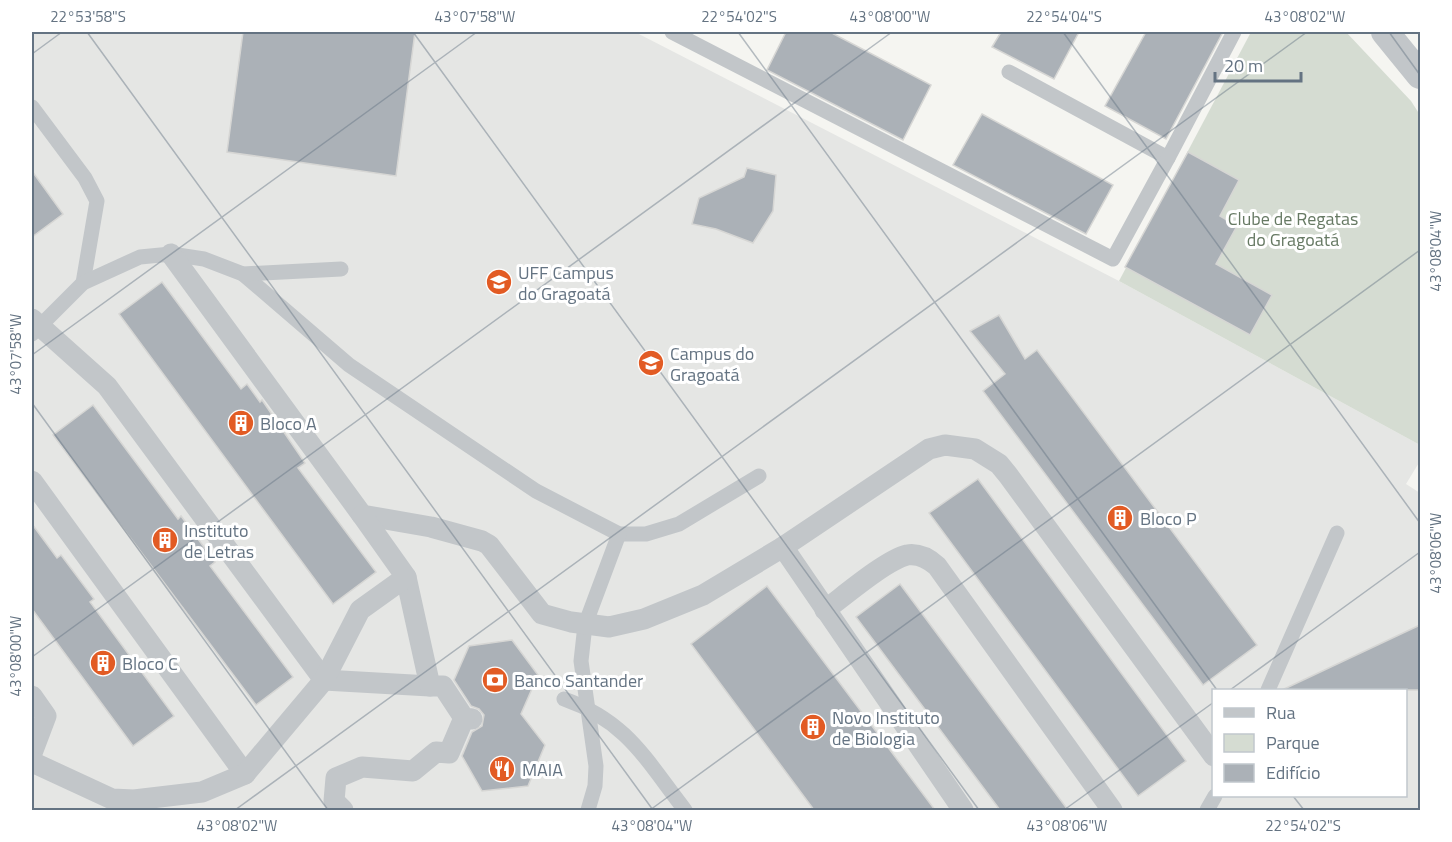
<svg xmlns="http://www.w3.org/2000/svg" width="1452" height="842" viewBox="0 0 1452 842" font-family="'Titillium Web',sans-serif">
	<style>
		.built { fill: #e5e6e4; fill-rule: evenodd }
		.green { fill: #d5dcd2 }
		.building { fill: #abb1b7; stroke: #d6d6d4; stroke-width: 1.5 }
		.lines { fill: none; stroke-linecap: round; stroke-linejoin: round }
		.service { stroke: #c2c6c9; stroke-width: 15 }
		.pedestrian { stroke: #c2c6c9; stroke-width: 21 }
		.minor { stroke: #c2c6c9; stroke-width: 28 }
		.ticks { fill: none; stroke: #647382; stroke-width: 1.5; stroke-opacity: 0.45 }
		.labels { text-anchor: middle; dominant-baseline: central; stroke-width: 6; stroke-linejoin: round; paint-order: stroke }
		.park-label { font-size: 18px; fill: #667963; stroke: #fff }
		.poi-label { font-size: 18px; fill: #647382; stroke: #fff; text-anchor: start }
		.neatline { fill: none; stroke: #647382; stroke-width: 2 }
		.ticks-label { font-size: 15px; text-anchor: middle; fill: #647382 }
	</style>
	<rect width="100%" height="100%" fill="#f5f5f1"/>
	<!-- built -->
	<path class="built" d="M 32,32 L 635,32 L 1119,281 L 1420,445 L 1420,461 L 1406,484 L 1420,493 L 1420,810 L 32,810 ZM 1214,690 L 1406,690 L 1406,796 L 1214,796 Z"/>
	<!-- green -->
	<polygon class="green" points="1251,32 1346,32 1411,101 1420,115 1420,445 1119,281"/>
	<!-- building -->
	<g class="building">
		<polygon points="243,32 415,32 396,176 227,152"/>
		<polygon points="786,32 830,32 931,85 903,140 767,70"/>
		<polygon points="1001,32 1079,32 1054,79 992,47"/>
		<polygon points="1146,32 1223,32 1166,139 1105,106"/>
		<polygon points="982,114 1113,185 1086,234 953,165"/>
		<polygon points="1188,152 1239,180 1220,216 1237,226 1216,264 1272,295 1250,335 1125,267"/>
		<polygon points="747,168 776,175 773,211 753,243 716,229 692,224 699,198 744,177"/>
		<polygon points="32,171 63,214 32,237"/>
		<polygon points="162,282 241,389 247,384 260,402 262,400 305,463 298,468 376,572 333,604 119,314"/>
		<polygon points="999,315 1025,359 1037,350 1257,645 1203,685 983,391 1005,374 970,331"/>
		<polygon points="93,405 178,519 181,516 215,562 210,566 293,677 256,705 53,435"/>
		<polygon points="978,479 1186,761 1138,796 929,513"/>
		<polygon points="32,524 57,558 61,555 94,599 90,602 174,716 133,746 32,609"/>
		<polygon points="900,584 1068,810 1000,810 856,617"/>
		<polygon points="767,586 935,810 814,810 691,644"/>
		<polygon points="1420,625 1420,690 1282,690"/>
		<polygon points="512,640 538,675 521,714 545,745 528,786 482,791 462,756 472,732 482,726 484,715 479,709 471,706 454,680 469,646"/>
	</g>
	<g class="lines">
		<!-- service -->
		<g class="service">
			<polyline points="672,32 1113,259 1168,158 1009,72"/>
			<polyline points="32,107 85,178 97,201 83,283"/>
			<polyline points="1168,158 1234,32"/>
			<polyline points="243,274 349,365 536,491 619,534 646,534 679,524 759,476"/>
			<polyline points="32,334 83,283 140,257 171,254 204,259 243,274 341,269"/>
			<polyline points="1268,690 1337,533"/>
			<path d="M 564,699 C 627,721 646,760 685,810"/>
			<polyline points="588,810 595,786 596,766 581,661 585,625 619,534"/>
			<polyline points="1207,810 1215,796"/>
		</g>
		<!-- pedestrian -->
		<g class="pedestrian">
			<polyline points="171,254 362,515 431,527 482,541 489,545 542,614 571,622 609,627 644,619 703,595 783,547 929,449 945,445 975,449 999,464 1008,475 1214,756"/>
			<polyline points="32,319 107,386 324,680 430,686"/>
			<polyline points="32,481 245,774"/>
			<polyline points="783,547 963,810"/>
			<polyline points="406,577 430,686 443,686 464,718 472,719"/>
			<path d="M 825,610 C 844,596 886,560 907,555 C 919,553 928,558 937,566 L 1112,810"/>
			<polyline points="32,696 46,716 32,753"/>
			<polyline points="32,762 112,799 134,800 202,792 245,774 324,680 360,610 406,577 362,515"/>
			<polyline points="343,810 334,801 336,778 362,767 413,771 436,752 449,753 464,718"/>
		</g>
		<!-- minor -->
		<polyline class="minor" points="1385,32 1420,75"/>
	</g>
	<!-- ticks -->
	<path class="ticks" d="M 87,32 L 653,810M 413,32 L 979,810M 738,32 L 1217,690M 1063,32 L 1420,523M 1389,32 L 1420,75M 32,54 L 62,32M 32,355 L 477,32M 32,403 L 328,810M 32,657 L 892,32M 1230,690 L 1420,552M 1293,796 L 1304,810M 235,810 L 1307,32M 650,810 L 1420,250M 1064,810 L 1214,702"/>
	<!-- icons -->
	<defs>
		<g id="university-disc" transform="scale(1.35)"><circle r="9.5" fill="#e25b24" stroke="#fff"/><path d="M0-5L7-2L0 1L-7-2ZM-4 1L0 2.5L4 1V4Q0 6-4 4Z" fill="#fff"/></g>
		<g id="building-disc" transform="scale(1.35)"><circle r="9.5" fill="#e25b24" stroke="#fff"/><path d="M-4-6H4V6H1V3H-1V6H-4ZM-2.5-4.3h1.7v1.8h-1.7ZM.8-4.3h1.7v1.8H.8ZM-2.5-1h1.7V.8h-1.7ZM.8-1h1.7V.8H.8Z" fill="#fff"/></g>
		<g id="bank-disc" transform="scale(1.35)"><circle r="9.5" fill="#e25b24" stroke="#fff"/><path d="M-6-4H6V4H-6ZM0-2.3a2.3 2.3 0 1 0 0 4.6a2.3 2.3 0 1 0 0-4.6Z" fill="#fff"/></g>
		<g id="restaurant-disc" transform="scale(1.35)"><circle r="9.5" fill="#e25b24" stroke="#fff"/><path d="M-5-6h1v4h1v-4h1v4h1v-4h1v5L-1.5 .5V6h-2V.5L-5-1ZM5-6V6H3V1.5H1.5Q1.5-4 5-6Z" fill="#fff"/></g>
	</defs>
	<g fill-rule="evenodd">
		<use href="#university-disc" x="499" y="282"/>
		<use href="#university-disc" x="651" y="363"/>
		<use href="#building-disc" x="241" y="423"/>
		<use href="#building-disc" x="1120" y="518"/>
		<use href="#building-disc" x="165" y="540"/>
		<use href="#building-disc" x="103" y="663"/>
		<use href="#bank-disc" x="495" y="680"/>
		<use href="#building-disc" x="813" y="727"/>
		<use href="#restaurant-disc" x="502" y="769"/>
	</g>
	<g class="labels">
		<!-- park labels -->
		<g class="park-label">
			<text x="1293" y="218">Clube de Regatas<tspan x="1293" dy="21">do Gragoatá</tspan></text>
		</g>
		<!-- poi labels -->
		<g class="poi-label">
			<text x="518" y="272">UFF Campus<tspan x="518" dy="21">do Gragoatá</tspan></text>
			<text x="670" y="353">Campus do<tspan x="670" dy="21">Gragoatá</tspan></text>
			<text x="260" y="423">Bloco A</text>
			<text x="1140" y="518">Bloco P</text>
			<text x="184" y="530">Instituto<tspan x="184" dy="21">de Letras</tspan></text>
			<text x="122" y="663">Bloco C</text>
			<text x="514" y="680">Banco Santander</text>
			<text x="832" y="717">Novo Instituto<tspan x="832" dy="21">de Biologia</tspan></text>
			<text x="522" y="769">MAIA</text>
		</g>
	</g>
	<!-- border -->
	<rect width="1452" height="842" fill="none" stroke="#ffffff" stroke-width="66"/>
	<!-- legend -->
	<rect x="1212" y="689" width="195" height="108" fill="#ffffff" stroke="#c1c7cd" stroke-width="1.5"/>
	<rect x="1224" y="708" width="30" height="9" fill="#c2c6c9" stroke="#c1c7cd" stroke-width="1.5"/>
	<text x="1266" y="719" font-size="18" fill="#647382">Rua</text>
	<rect x="1224" y="734" width="30" height="18" fill="#d5dcd2" stroke="#c1c7cd" stroke-width="1.5"/>
	<text x="1266" y="749" font-size="18" fill="#647382">Parque</text>
	<rect x="1224" y="764" width="30" height="18" fill="#abb1b7" stroke="#c1c7cd" stroke-width="1.5"/>
	<text x="1266" y="779" font-size="18" fill="#647382">Edifício</text>
	<!-- scale -->
	<path d="M1215 72v9h86v-9" fill="none" stroke="#647382" stroke-width="3"/>
	<text x="1224" y="72" font-size="18" fill="#647382" stroke="#ffffff" stroke-width="4.5" paint-order="stroke">20 m</text>
	<rect x="33" y="33" width="1386" height="776" class="neatline"/>
	<g class="ticks-label">
		<text x="88" y="22">22°53'58"S</text>
		<text x="475" y="22">43°07'58"W</text>
		<text x="739" y="22">22°54'02"S</text>
		<text x="890" y="22">43°08'00"W</text>
		<text x="1064" y="22">22°54'04"S</text>
		<text x="1305" y="22">43°08'02"W</text>
		<text transform="translate(1436 251) rotate(-90)" y="5">43°08'04"W</text>
		<text transform="translate(16 354) rotate(-90)" y="5">43°07'58"W</text>
		<text transform="translate(1436 553) rotate(-90)" y="5">43°08'06"W</text>
		<text transform="translate(16 656) rotate(-90)" y="5">43°08'00"W</text>
		<text x="237" y="831">43°08'02"W</text>
		<text x="652" y="831">43°08'04"W</text>
		<text x="1067" y="831">43°08'06"W</text>
		<text x="1303" y="831">22°54'02"S</text>
	</g>
</svg>
